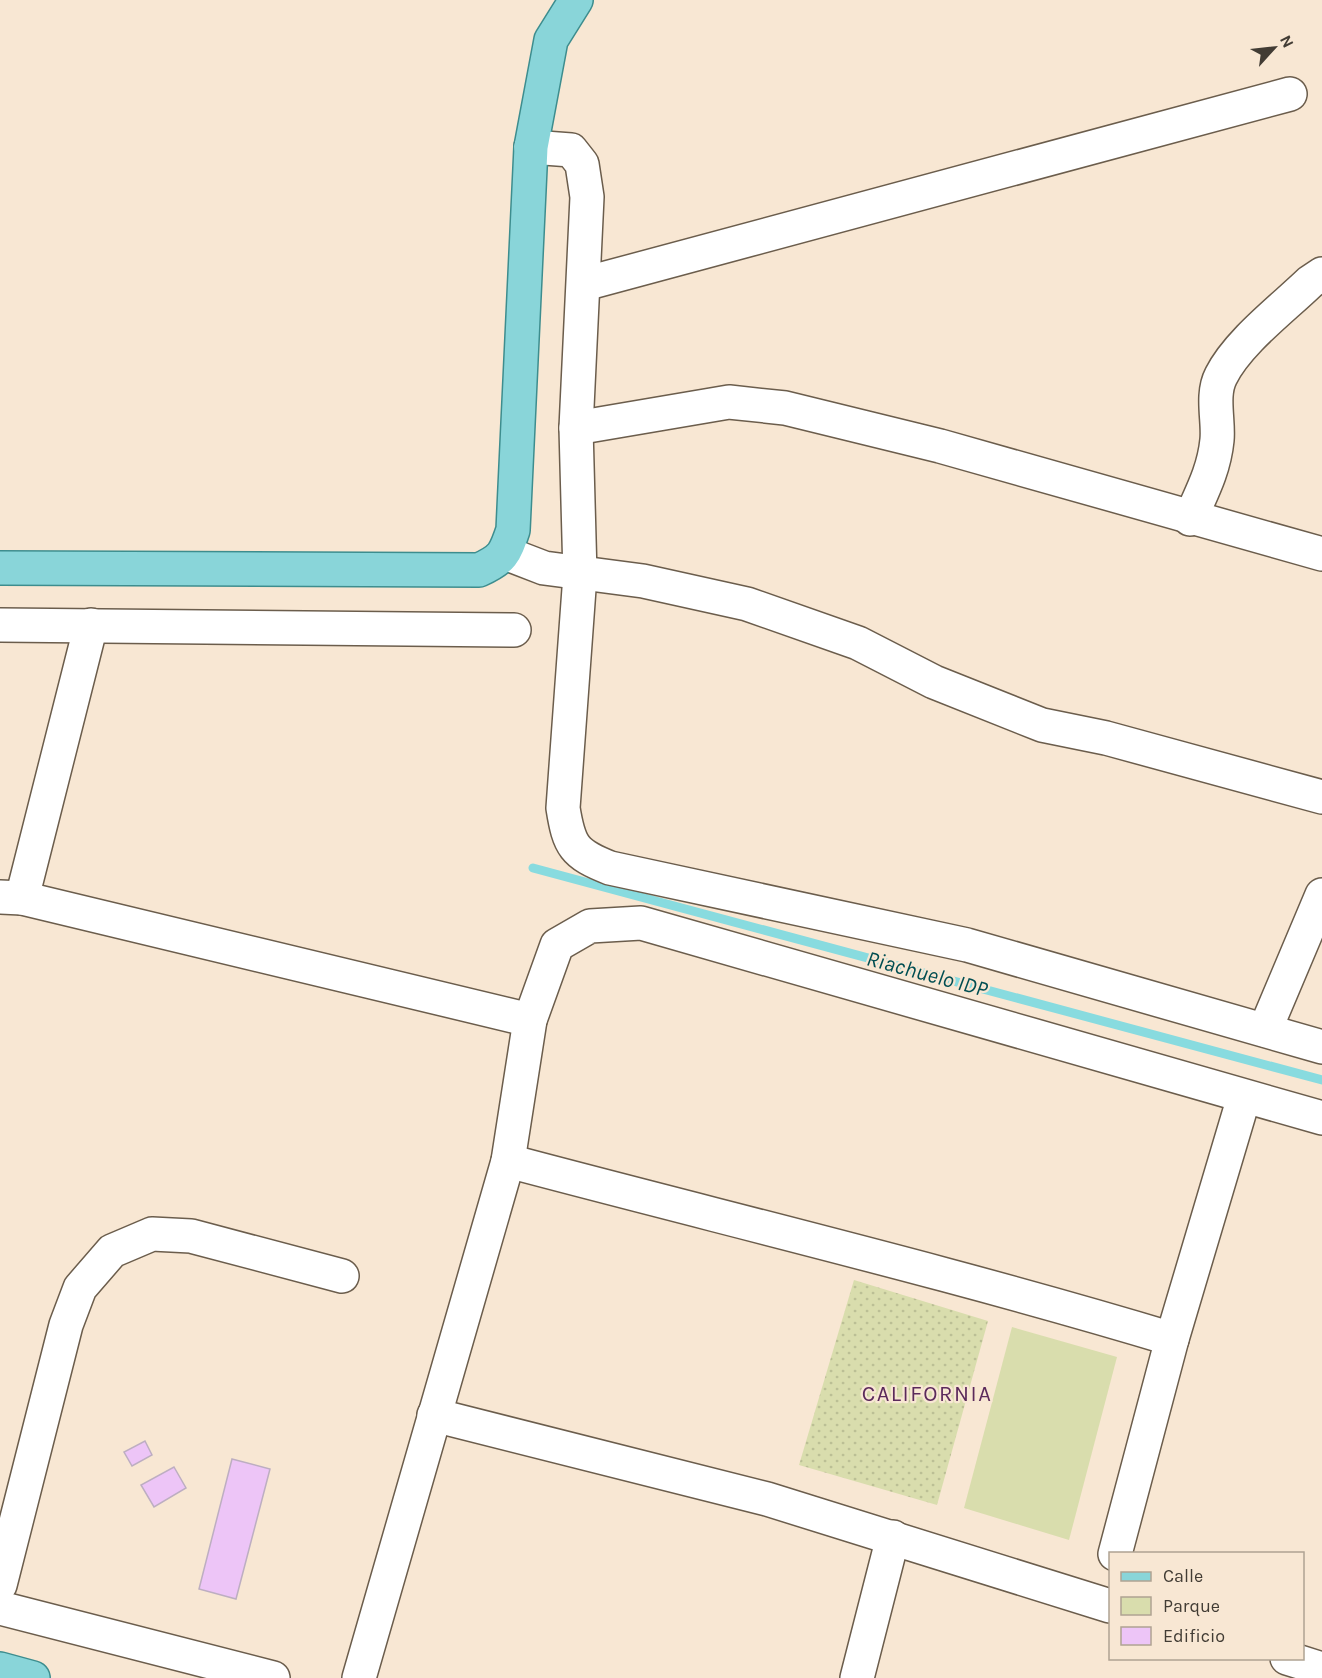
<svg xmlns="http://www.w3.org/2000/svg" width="1322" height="1678" viewBox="0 0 1322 1678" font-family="Karla,sans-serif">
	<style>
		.green { fill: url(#green-dots) }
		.pitch { fill: #d9ddad }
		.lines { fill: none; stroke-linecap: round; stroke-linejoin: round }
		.stream { stroke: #88dbdf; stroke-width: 9 }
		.building { fill: #edc5f7; stroke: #bdaec1; stroke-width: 1.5 }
		.minor-casing { stroke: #6b5d4c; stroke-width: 36 }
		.major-casing { stroke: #3d8d8e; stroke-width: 36 }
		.minor { stroke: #fff; stroke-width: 33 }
		.major { stroke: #89d5d9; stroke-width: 33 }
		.labels { text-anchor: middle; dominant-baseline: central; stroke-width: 4.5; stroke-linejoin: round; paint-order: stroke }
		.water-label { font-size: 22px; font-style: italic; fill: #004e52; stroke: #f8e7d3 }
		.neighbourhood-label { font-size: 22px; letter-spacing: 1.5px; fill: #5b2a5b; stroke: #f8e7d3 }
	</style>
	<defs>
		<pattern id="green-dots" width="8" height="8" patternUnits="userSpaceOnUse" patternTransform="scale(1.5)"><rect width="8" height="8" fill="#d9ddad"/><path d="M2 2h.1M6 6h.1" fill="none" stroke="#bbbf95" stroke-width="1.8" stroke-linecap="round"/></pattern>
	</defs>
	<rect width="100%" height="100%" fill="#f8e7d3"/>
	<!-- green -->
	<polygon class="green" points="854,1280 988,1321 937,1505 799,1465"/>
	<!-- pitch -->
	<polygon class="pitch" points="1012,1327 1117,1357 1069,1540 964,1508"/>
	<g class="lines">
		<!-- stream -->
		<polyline class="stream" points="533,868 1322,1080"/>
	</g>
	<!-- building -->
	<g class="building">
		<polygon points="145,1441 152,1455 132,1466 124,1452"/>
		<polygon points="232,1459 270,1469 236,1599 199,1589"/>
		<polygon points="174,1467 186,1488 154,1507 141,1485"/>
	</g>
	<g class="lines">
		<!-- minor casing -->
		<g class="minor-casing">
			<g id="minor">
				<path d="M 531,147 L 571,150 L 582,164 L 587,197 L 576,428 L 580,575 L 563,808 C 569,846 574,854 610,868 L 967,945 L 1322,1047"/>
				<polyline points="584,284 1290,94"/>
				<polyline points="576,428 729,402 785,408 940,446 1322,554"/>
				<path d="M 1190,519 C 1202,492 1214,470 1217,440 C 1219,421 1211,395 1221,376 C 1238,342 1282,309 1310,282 L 1322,274"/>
				<polyline points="505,553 544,568 643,581 747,604 858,643 934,682 1042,725 1106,738 1322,797"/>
				<polyline points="0,625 514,630"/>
				<polyline points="0,897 22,898 530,1020"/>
				<polyline points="22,898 91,625"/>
				<polyline points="1265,1030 1322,895"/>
				<path d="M 508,1161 C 730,1220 953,1273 1172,1339"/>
				<polyline points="434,1415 767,1499 1110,1606"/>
				<polyline points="1115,1554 1172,1339 1244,1097"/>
				<polyline points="0,1585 66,1325 80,1288 112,1251 152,1234 191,1236 342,1276"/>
				<polyline points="0,1608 273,1678"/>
				<polyline points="1287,1658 1322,1669"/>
				<polyline points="359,1678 508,1161 530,1020 557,945 590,926 641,923 1322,1118"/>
				<polyline points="857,1678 893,1537"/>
			</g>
		</g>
		<!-- major casing -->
		<g class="major-casing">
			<g id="major">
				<path d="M 0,568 L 479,570 C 503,559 505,554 513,530 L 531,147 L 551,40 L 576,0"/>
				<polyline points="0,1669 33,1678"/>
			</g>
		</g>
		<!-- minor -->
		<use href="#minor" class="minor"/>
		<!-- major -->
		<use href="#major" class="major"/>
	</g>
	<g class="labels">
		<!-- water labels -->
		<g class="water-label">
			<text transform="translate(927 974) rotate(15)">Riachuelo IDP</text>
		</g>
		<!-- neighbourhood labels -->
		<g class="neighbourhood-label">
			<text x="927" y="1394">CALIFORNIA</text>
		</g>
	</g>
	<!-- legend -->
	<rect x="1109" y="1552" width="195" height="108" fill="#f8e7d3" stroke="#afa393" stroke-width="1.5"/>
	<rect x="1121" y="1572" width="30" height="9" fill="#89d5d9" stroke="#afa393" stroke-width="1.5"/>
	<text x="1163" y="1582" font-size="18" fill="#423c34">Calle</text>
	<rect x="1121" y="1597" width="30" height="18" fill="#d9ddad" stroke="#afa393" stroke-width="1.5"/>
	<text x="1163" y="1612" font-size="18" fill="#423c34">Parque</text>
	<rect x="1121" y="1627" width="30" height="18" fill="#edc5f7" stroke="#afa393" stroke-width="1.5"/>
	<text x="1163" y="1642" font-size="18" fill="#423c34">Edificio</text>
	<!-- north arrow -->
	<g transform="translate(1274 48) rotate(63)" stroke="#f8e7d3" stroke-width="4.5" paint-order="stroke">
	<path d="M0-4.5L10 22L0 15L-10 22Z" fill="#423c34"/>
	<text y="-9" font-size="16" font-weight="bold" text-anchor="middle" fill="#423c34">N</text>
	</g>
</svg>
